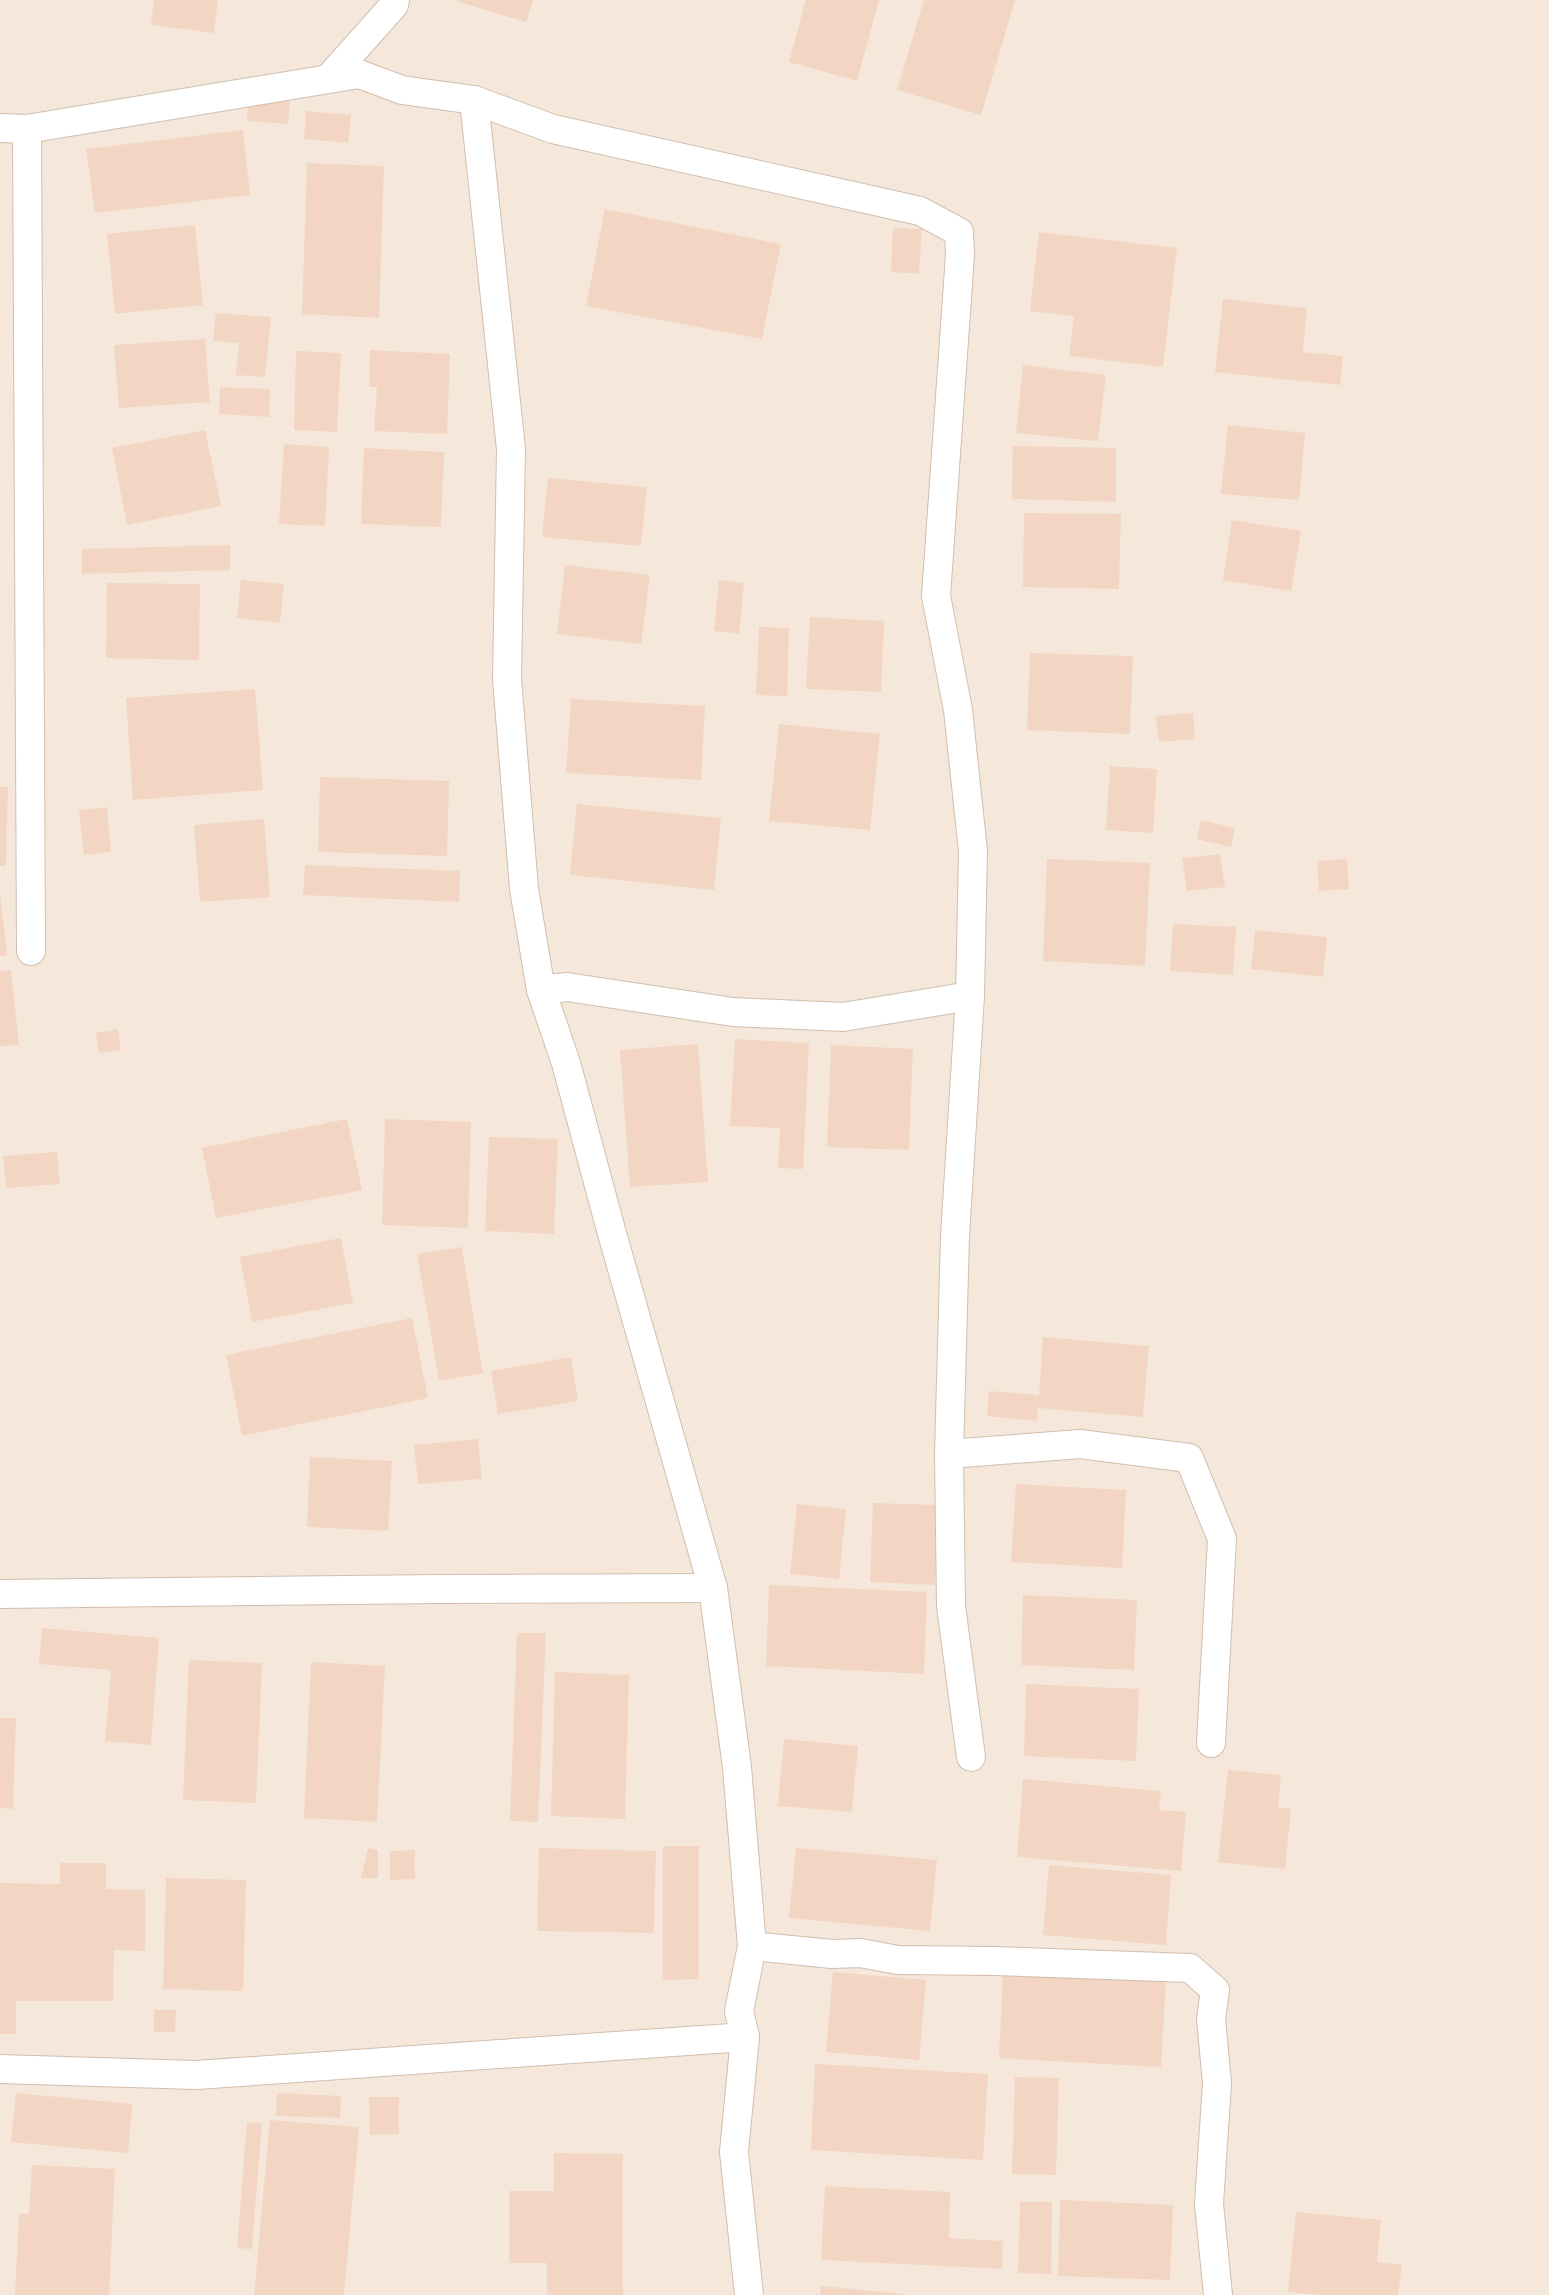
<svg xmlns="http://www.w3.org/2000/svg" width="1549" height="2295" viewBox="0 0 1549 2295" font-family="'DejaVu Sans',sans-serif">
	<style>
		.residential { fill: #f5e8da }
		.building { fill: #f3d5c3 }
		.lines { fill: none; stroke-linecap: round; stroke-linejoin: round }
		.minor-casing { stroke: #d1beb0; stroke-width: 30 }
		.minor { stroke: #fff; stroke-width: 28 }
	</style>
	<rect width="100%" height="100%" fill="#fdf6ec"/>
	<!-- residential -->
	<rect class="residential" x="0" y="0" width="1549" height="2295"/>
	<!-- building -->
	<g class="building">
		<polygon points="154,0 218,0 214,33 151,25"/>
		<polygon points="453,0 533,0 526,22"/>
		<polygon points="806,0 879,0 857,81 789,62"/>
		<polygon points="924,0 1015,0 981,115 897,90"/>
		<polygon points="249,94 290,97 288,124 247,121"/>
		<polygon points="306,111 351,115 348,143 304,139"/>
		<polygon points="243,130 250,195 95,213 86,149"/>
		<polygon points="307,163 384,166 379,318 302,314"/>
		<polygon points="605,209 781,244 762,339 586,306"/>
		<polygon points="195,225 203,305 115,314 107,234"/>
		<polygon points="893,228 922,229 919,274 891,272"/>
		<polygon points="1039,232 1177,248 1163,367 1069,356 1074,316 1030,311"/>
		<polygon points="1223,299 1307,308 1303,352 1343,356 1340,385 1215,372"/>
		<polygon points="216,313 271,317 265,377 236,375 239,343 213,341"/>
		<polygon points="205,339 210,402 119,408 114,345"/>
		<polygon points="370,350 450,354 447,434 374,431 377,387 369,387"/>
		<polygon points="296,351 341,353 337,432 294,430"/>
		<polygon points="1023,365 1106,375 1098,441 1016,433"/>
		<polygon points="220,387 270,389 269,417 219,414"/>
		<polygon points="1228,425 1305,433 1299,500 1221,494"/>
		<polygon points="205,430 221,506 127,525 112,448"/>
		<polygon points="284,444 329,447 325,526 279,524"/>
		<polygon points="1013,446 1116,448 1116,502 1012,499"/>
		<polygon points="364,448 444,452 441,527 361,524"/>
		<polygon points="548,478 647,487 641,546 542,537"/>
		<polygon points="1024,513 1121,514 1119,589 1023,587"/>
		<polygon points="1232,520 1301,531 1291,591 1223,580"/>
		<polygon points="230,545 230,570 82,574 82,549"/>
		<polygon points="565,565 650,575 641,644 557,634"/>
		<polygon points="241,580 284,584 280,623 237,618"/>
		<polygon points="719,580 744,583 739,634 714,631"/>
		<polygon points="107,583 200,584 199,660 106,658"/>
		<polygon points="810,617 884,621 881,692 806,689"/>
		<polygon points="759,627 789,628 787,696 756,695"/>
		<polygon points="1030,653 1133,656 1130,734 1027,730"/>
		<polygon points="255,689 263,790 133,800 126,698"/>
		<polygon points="571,699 705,706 701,780 566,773"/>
		<polygon points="1193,713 1195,739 1159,742 1156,716"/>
		<polygon points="779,724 880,734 870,830 769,821"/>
		<polygon points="1110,766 1157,769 1153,833 1106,830"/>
		<polygon points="320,777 449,781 447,856 318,852"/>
		<polygon points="0,787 8,787 6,866 0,866"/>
		<polygon points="577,804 721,818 714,890 570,875"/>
		<polygon points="107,807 111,852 84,855 79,810"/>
		<polygon points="264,819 270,897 200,902 194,825"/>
		<polygon points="1201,820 1235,828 1231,847 1197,839"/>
		<polygon points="1220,854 1225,887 1187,891 1182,858"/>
		<polygon points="1047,859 1150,863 1145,966 1043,961"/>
		<polygon points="1347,859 1349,889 1319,891 1317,861"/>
		<polygon points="305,865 460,871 459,902 303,895"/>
		<polygon points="0,892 7,955 0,956"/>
		<polygon points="1173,924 1236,927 1233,975 1170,971"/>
		<polygon points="1255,930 1327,937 1323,977 1251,969"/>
		<polygon points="11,970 19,1045 0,1046 0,971"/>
		<polygon points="118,1029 121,1050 99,1053 96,1033"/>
		<polygon points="735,1039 809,1043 803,1169 778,1168 780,1128 730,1126"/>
		<polygon points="698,1044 708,1182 630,1187 620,1050"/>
		<polygon points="831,1045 913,1049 909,1150 827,1147"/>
		<polygon points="347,1119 362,1190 216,1218 202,1148"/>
		<polygon points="385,1119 471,1122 468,1228 382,1225"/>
		<polygon points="489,1137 558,1139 554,1234 485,1231"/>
		<polygon points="57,1152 60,1184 6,1188 3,1156"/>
		<polygon points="341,1238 353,1303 252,1322 240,1257"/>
		<polygon points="462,1247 483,1373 439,1381 417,1254"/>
		<polygon points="412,1318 428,1398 242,1436 226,1355"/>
		<polygon points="1043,1337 1149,1346 1143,1417 1038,1408 1037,1421 987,1416 989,1391 1039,1395"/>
		<polygon points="571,1357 578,1401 498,1414 491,1371"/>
		<polygon points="478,1439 482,1479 418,1484 414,1445"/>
		<polygon points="310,1457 392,1461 388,1531 307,1527"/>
		<polygon points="1016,1484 1126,1490 1122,1568 1011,1562"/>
		<polygon points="873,1503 938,1505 935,1585 870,1582"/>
		<polygon points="797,1504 846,1509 839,1579 790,1574"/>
		<polygon points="769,1585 927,1592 924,1674 766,1666"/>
		<polygon points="1023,1595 1137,1600 1134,1670 1021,1665"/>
		<polygon points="42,1628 159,1638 151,1745 105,1741 111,1670 39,1664"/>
		<polygon points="517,1633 546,1633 538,1822 510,1821"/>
		<polygon points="189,1660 262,1663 256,1803 183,1800"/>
		<polygon points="311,1662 385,1666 377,1822 304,1818"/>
		<polygon points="555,1672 629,1675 625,1819 551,1816"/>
		<polygon points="1026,1684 1139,1689 1136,1761 1024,1756"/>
		<polygon points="0,1718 16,1718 13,1809 0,1808"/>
		<polygon points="784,1739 858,1746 852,1812 778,1806"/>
		<polygon points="1228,1770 1281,1775 1278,1807 1291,1809 1285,1869 1218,1862"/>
		<polygon points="1023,1779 1161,1791 1159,1810 1186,1812 1181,1871 1017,1857"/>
		<polygon points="663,1846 699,1846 699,1979 663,1980"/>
		<polygon points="368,1848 378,1850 378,1878 361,1878"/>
		<polygon points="539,1848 656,1851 654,1933 537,1931"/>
		<polygon points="796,1848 937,1860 930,1931 789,1918"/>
		<polygon points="415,1850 415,1879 390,1880 390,1851"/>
		<polygon points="60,1863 106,1863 106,1889 145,1890 145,1951 114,1950 113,2001 16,2001 16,2034 0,2034 0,1883 60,1884"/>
		<polygon points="1049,1865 1171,1875 1166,1945 1043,1935"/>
		<polygon points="166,1878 246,1880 243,1991 163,1989"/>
		<polygon points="1003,1971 1166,1980 1161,2067 999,2058"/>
		<polygon points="833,1972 926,1980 919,2060 826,2052"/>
		<polygon points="154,2010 176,2010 175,2032 154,2032"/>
		<polygon points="815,2064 988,2074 983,2160 811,2150"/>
		<polygon points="1015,2077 1059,2078 1056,2175 1012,2174"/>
		<polygon points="16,2093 132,2104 128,2153 11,2142"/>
		<polygon points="277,2093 341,2096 340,2118 276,2116"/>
		<polygon points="369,2097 399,2097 399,2134 370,2135"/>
		<polygon points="270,2120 359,2127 344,2295 254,2295"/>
		<polygon points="247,2122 262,2123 252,2249 237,2248"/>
		<polygon points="554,2153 623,2154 623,2295 547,2295 547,2263 509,2263 509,2191 554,2191"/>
		<polygon points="32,2165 115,2169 109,2295 15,2295 19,2214 29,2214"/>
		<polygon points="825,2186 950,2192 949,2238 1003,2241 1002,2269 821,2260"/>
		<polygon points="1060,2200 1173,2205 1170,2280 1058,2276"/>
		<polygon points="1020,2202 1052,2202 1051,2274 1018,2273"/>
		<polygon points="1296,2212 1381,2220 1377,2262 1402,2265 1398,2295 1321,2295 1288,2292"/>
		<polygon points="821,2286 903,2294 903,2295 820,2295"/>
	</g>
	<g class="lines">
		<!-- minor casing -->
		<g class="minor-casing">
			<g id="minor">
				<polyline points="328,79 394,5 395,0"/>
				<polyline points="474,100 511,449 507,679 524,889 541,990 566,1063 611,1230 713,1588 737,1767 752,1946 739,2011 745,2037 734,2152 749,2295"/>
				<polyline points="0,128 27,129 359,74 402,90 474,100 553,129 920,211 959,232 960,255 936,596 958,710 973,851 970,996 955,1236 949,1454 951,1606 971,1757"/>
				<polyline points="27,129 31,951"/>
				<polyline points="541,990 567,987 733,1012 843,1017 970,996"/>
				<polyline points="949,1454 1080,1444 1189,1458 1222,1539 1211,1743"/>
				<polyline points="0,1594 440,1589 713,1588"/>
				<polyline points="752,1946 832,1954 860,1953 898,1960 994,1961 1190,1968 1215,1990 1211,2019 1217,2083 1209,2204 1218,2295"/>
				<polyline points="0,2069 196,2075 745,2037"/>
			</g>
		</g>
		<!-- minor -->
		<use href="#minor" class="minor"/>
	</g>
</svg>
